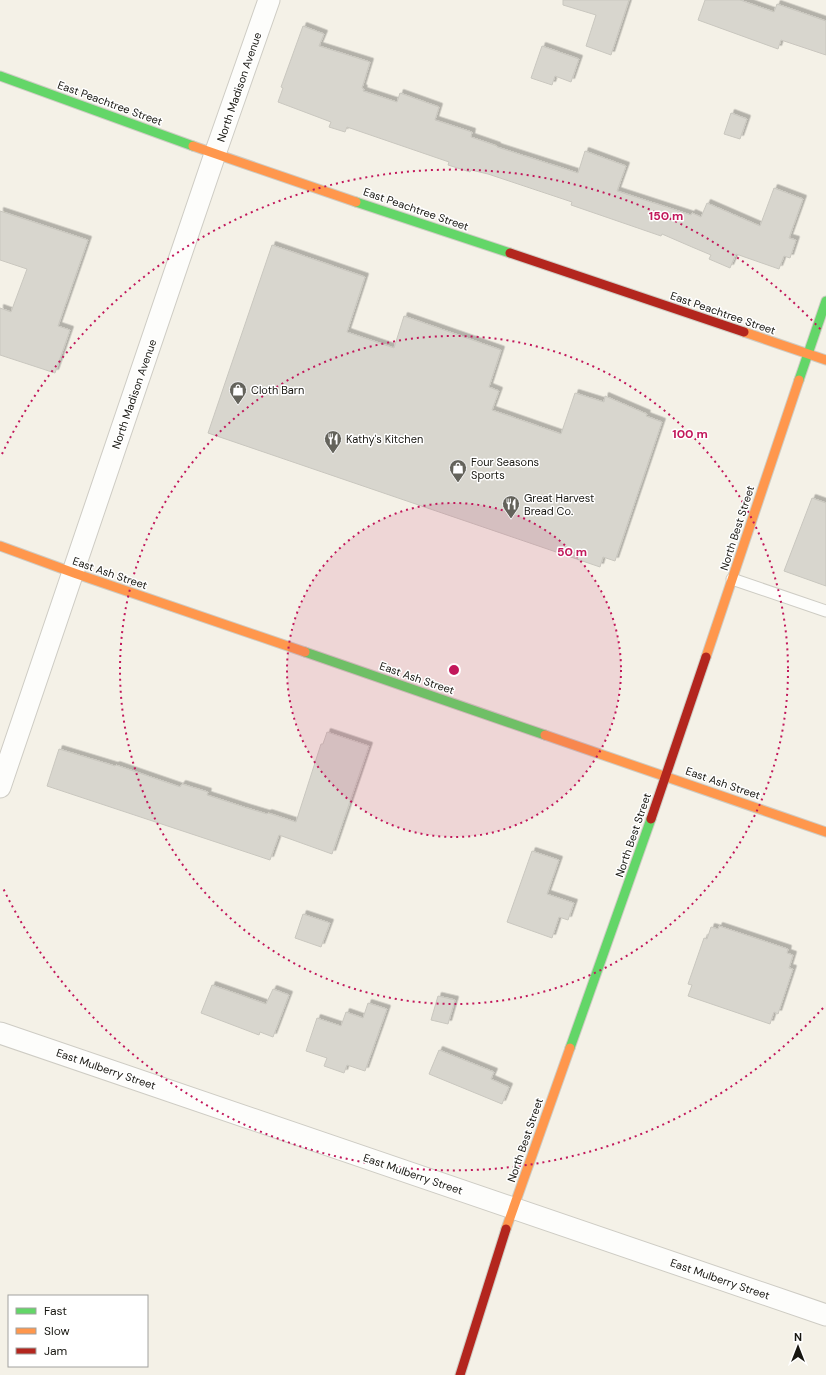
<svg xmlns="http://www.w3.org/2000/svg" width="826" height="1375" viewBox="0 0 826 1375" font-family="'DM Sans',sans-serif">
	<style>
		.building { fill: #d8d6ce; stroke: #c9c7bf; filter: url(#shadow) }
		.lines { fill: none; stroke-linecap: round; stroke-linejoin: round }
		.lane-casing { stroke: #ceccc4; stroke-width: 13 }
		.street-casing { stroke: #ceccc4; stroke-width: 23 }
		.fast-casing { stroke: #ceccc4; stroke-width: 11 }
		.slow-casing { stroke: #ceccc4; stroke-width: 11 }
		.jam-casing { stroke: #ceccc4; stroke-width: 11 }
		.lane { stroke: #fdfdfb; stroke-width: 11 }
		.street { stroke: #fdfdfb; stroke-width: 21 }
		.fast { stroke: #63d668; stroke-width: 9 }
		.slow { stroke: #ff974d; stroke-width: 9 }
		.jam { stroke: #b3261e; stroke-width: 9 }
		.ring { fill: none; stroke: #c2185b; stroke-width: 2; stroke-dasharray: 2 4 }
		.labels { text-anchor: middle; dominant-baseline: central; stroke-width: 3; stroke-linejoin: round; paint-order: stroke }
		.street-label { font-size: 11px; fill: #171610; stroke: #fff }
		.poi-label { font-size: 11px; fill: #171610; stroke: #fff; text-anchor: start }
		.centre { fill: #c2185b; stroke: #fff; stroke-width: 2 }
		.ring-label { font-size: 12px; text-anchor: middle; font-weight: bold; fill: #c2185b; stroke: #fff; stroke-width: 3; stroke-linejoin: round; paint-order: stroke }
	</style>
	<defs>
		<filter id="shadow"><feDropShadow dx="3.5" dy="-3.5" stdDeviation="0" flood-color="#0004"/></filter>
	</defs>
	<rect width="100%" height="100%" fill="#f4f1e7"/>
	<!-- building -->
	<g class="building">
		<polygon points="563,0 629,0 611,55 586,46 596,15 563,5"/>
		<polygon points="705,0 740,0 774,12 777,4 826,21 826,55 781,40 778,49 698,20"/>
		<polygon points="303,26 324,34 319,46 370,62 362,88 364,89 363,91 397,102 400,93 439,107 435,120 472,132 471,137 497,146 497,147 578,173 585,151 626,166 617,191 691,215 692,213 701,217 707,203 760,226 774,188 803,199 789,238 796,240 790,258 784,256 779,269 736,254 730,268 709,259 711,255 692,247 662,234 661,236 571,205 572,202 488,174 471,170 470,172 448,165 449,162 347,127 345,132 329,127 331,122 278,102 283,88 281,87"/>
		<polygon points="542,46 579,59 571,82 555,76 552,85 531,78"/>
		<polygon points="731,113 747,119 740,139 724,134"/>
		<polygon points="0,211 88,240 58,326 70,330 55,373 0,355 0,308 11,312 27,269 0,260"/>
		<polygon points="272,245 365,277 347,332 394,348 404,316 501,350 489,387 499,391 492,410 561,434 575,393 604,402 605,396 647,414 646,416 662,422 615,561 603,557 600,567 208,433"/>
		<polygon points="812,498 826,503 826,586 784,571"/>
		<polygon points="327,732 369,746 332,854 279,835 270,860 47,786 59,749 115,766 116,765 180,787 182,784 208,792 207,795 247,808 267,814 268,813 296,822 321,744 323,744"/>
		<polygon points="532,851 559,860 547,894 574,903 568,920 559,917 552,938 507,922"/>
		<polygon points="303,914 330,923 321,947 295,938"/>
		<polygon points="719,926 788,949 787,953 793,955 789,968 793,969 778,1014 774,1012 770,1024 688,996 692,985 688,984 704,938 707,939 711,927 718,929"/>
		<polygon points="212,985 266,1004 273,989 289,995 273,1037 260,1032 259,1035 201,1013"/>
		<polygon points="438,996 455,1000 448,1024 431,1020"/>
		<polygon points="368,1003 387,1009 365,1071 347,1065 344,1073 324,1066 327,1058 306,1051 317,1018 341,1026 346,1012 363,1018"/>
		<polygon points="439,1050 494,1072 491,1079 509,1087 502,1104 429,1074"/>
	</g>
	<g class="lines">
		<!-- lane casing -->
		<g class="lane-casing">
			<polyline id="lane" points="732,579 826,611"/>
		</g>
		<!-- street casing -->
		<g class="street-casing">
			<g id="street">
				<polyline points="0,787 215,154 269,0"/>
				<polyline points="0,1033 826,1315"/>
			</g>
		</g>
		<!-- fast casing -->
		<g class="fast-casing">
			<g id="fast">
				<polyline points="0,76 193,146"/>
				<polyline points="356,202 510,253"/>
				<polyline points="799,380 826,301"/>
				<polyline points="305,652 545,735"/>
				<polyline points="570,1048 651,819"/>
			</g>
		</g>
		<!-- slow casing -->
		<g class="slow-casing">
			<g id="slow">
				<polyline points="193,146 356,202"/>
				<polyline points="744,332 826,360"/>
				<polyline points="0,546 74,573 305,652"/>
				<polyline points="706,657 799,380"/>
				<polyline points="545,735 826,832"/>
				<polyline points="506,1229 570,1048"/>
			</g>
		</g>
		<!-- jam casing -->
		<g class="jam-casing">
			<g id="jam">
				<polyline points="510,253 744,332"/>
				<polyline points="651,819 706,657"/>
				<polyline points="460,1375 506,1229"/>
			</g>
		</g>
		<!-- lane -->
		<use href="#lane" class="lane"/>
		<!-- street -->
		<use href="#street" class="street"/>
		<!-- fast -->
		<use href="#fast" class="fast"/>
		<!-- slow -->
		<use href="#slow" class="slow"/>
		<!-- jam -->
		<use href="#jam" class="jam"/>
	</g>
	<!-- distance rings -->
	<circle cx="454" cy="670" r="167" fill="#c2185b" fill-opacity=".12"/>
	<g class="ring">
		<circle cx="454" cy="670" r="167"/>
		<circle cx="454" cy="670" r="334"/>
		<path d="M823 1008A501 501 0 0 1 2 886M2 454A501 501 0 0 1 823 332"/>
	</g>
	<!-- icons -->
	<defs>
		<g id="shop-pin" transform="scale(0.9)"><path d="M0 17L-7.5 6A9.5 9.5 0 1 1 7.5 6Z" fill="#64635b" stroke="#fff"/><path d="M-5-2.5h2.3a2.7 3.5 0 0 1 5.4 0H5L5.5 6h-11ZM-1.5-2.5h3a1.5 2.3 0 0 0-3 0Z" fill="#fff"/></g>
		<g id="restaurant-pin" transform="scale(0.9)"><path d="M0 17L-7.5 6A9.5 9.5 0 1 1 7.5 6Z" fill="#64635b" stroke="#fff"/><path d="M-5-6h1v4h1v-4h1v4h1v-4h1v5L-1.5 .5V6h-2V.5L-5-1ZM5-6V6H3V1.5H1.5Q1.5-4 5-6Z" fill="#fff"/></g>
	</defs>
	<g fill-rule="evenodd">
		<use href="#shop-pin" x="238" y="390"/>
		<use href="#restaurant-pin" x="333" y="439"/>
		<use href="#shop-pin" x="458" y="468"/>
		<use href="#restaurant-pin" x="511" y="504"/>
	</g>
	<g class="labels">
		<!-- street labels -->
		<g class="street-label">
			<text transform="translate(239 87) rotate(-71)">North Madison Avenue</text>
			<text transform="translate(110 103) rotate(20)">East Peachtree Street</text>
			<text transform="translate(416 209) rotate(19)">East Peachtree Street</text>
			<text transform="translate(723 313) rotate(19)">East Peachtree Street</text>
			<text transform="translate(134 394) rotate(-71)">North Madison Avenue</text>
			<text transform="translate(737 528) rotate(-72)">North Best Street</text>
			<text transform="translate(110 573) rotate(19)">East Ash Street</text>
			<text transform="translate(417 678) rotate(19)">East Ash Street</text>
			<text transform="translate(723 783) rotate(19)">East Ash Street</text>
			<text transform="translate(633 835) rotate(-71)">North Best Street</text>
			<text transform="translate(106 1069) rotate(19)">East Mulberry Street</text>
			<text transform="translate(525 1140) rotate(-71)">North Best Street</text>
			<text transform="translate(413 1174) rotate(19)">East Mulberry Street</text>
			<text transform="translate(720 1279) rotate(19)">East Mulberry Street</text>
		</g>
		<!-- poi labels -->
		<g class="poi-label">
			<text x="251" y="390">Cloth Barn</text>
			<text x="346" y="439">Kathy's Kitchen</text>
			<text x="471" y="462">Four Seasons<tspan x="471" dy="13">Sports</tspan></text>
			<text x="524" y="498">Great Harvest<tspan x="524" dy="13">Bread Co.</tspan></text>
		</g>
	</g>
	<circle cx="454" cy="670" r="6" class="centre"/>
	<g class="ring-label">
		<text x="666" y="220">150 m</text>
		<text x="690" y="438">100 m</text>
		<text x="572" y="556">50 m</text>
	</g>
	<!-- legend -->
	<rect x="8" y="1295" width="140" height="72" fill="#ffffff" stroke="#a2a29f"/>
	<rect x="16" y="1308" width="20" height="6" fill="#63d668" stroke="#a2a29f"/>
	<text x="44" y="1315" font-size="12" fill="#171610">Fast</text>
	<rect x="16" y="1328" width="20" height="6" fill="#ff974d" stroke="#a2a29f"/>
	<text x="44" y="1335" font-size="12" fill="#171610">Slow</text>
	<rect x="16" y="1348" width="20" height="6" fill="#b3261e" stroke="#a2a29f"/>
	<text x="44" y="1355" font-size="12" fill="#171610">Jam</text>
	<!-- north arrow -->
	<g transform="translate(798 1347)" stroke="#ffffff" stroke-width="3" paint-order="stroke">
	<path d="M0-3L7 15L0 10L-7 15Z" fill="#171610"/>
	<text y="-6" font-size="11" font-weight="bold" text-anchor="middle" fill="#171610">N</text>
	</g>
</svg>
